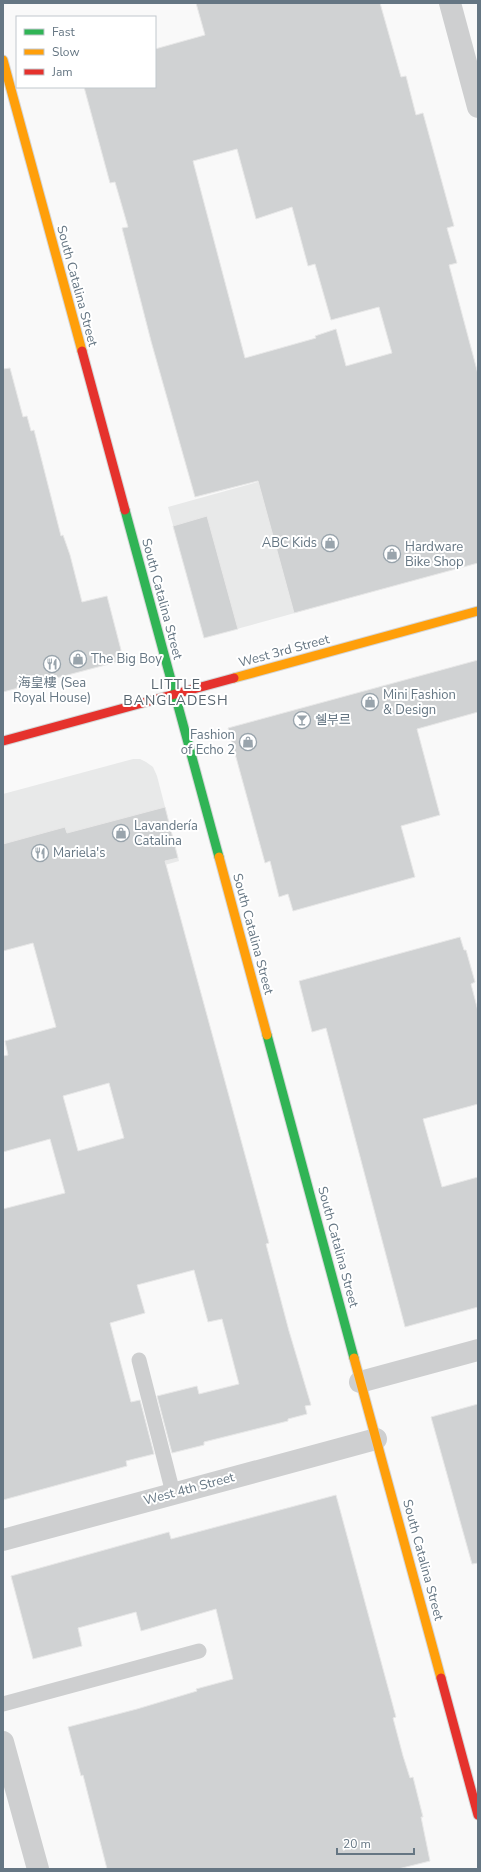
<svg xmlns="http://www.w3.org/2000/svg" width="481" height="1872" viewBox="0 0 481 1872" font-family="'Nunito Sans','Noto Sans SC','Noto Sans KR',sans-serif">
	<style>
		.built { fill: #e8e9e9 }
		.building { fill: #d0d2d3; stroke: #e8e8e8; fill-rule: evenodd }
		.lines { fill: none; stroke-linecap: round; stroke-linejoin: round }
		.fast-casing { stroke: #d5d6d7; stroke-width: 11 }
		.slow-casing { stroke: #d5d6d7; stroke-width: 11 }
		.jam-casing { stroke: #d5d6d7; stroke-width: 11 }
		.lane { stroke: #cecfd0; stroke-width: 15 }
		.street { stroke: #cecfd0; stroke-width: 22 }
		.fast { stroke: #30b455; stroke-width: 9 }
		.slow { stroke: #ff9f0a; stroke-width: 9 }
		.jam { stroke: #e5322d; stroke-width: 9 }
		.labels { text-anchor: middle; dominant-baseline: central; stroke-width: 4; stroke-linejoin: round; paint-order: stroke }
		.street-label { font-size: 13px; fill: #657683; stroke: #fff }
		.poi-label { font-size: 13px; fill: #657683; stroke: #fff; text-anchor: start }
		.neighbourhood-label { font-size: 14px; letter-spacing: 1px; fill: #57646e; stroke: #fff }
	</style>
	<rect width="100%" height="100%" fill="#f9f9f9"/>
	<!-- built -->
	<g class="built">
		<polygon points="344,458 400,584 204,638 168,507"/>
		<polygon points="133,759 140,759 146,762 153,767 157,776 179,861 12,908 3,881 3,794"/>
	</g>
	<!-- building -->
	<g class="building">
		<path d="M 196,3 L 380,3 L 401,77 L 406,76 L 416,115 L 423,113 L 454,226 L 447,228 L 457,263 L 449,265 L 478,374 L 478,563 L 294,613 L 258,481 L 195,497 L 151,341 L 122,228 L 128,227 L 115,182 L 110,183 L 84,87 L 155,87 L 155,49 L 205,35 ZM 237,149 L 256,219 L 292,207 L 308,266 L 315,264 L 331,320 L 379,307 L 392,353 L 346,366 L 336,329 L 315,336 L 316,338 L 245,358 L 193,161 Z"/>
		<polygon points="10,368 23,417 27,416 31,431 34,430 61,536 63,535 70,555 82,602 107,596 121,650 117,662 3,692 3,369"/>
		<polygon points="207,516 238,629 204,638 173,526"/>
		<polygon points="478,660 478,712 417,729 440,815 401,826 415,877 293,911 288,894 279,897 270,861 265,863 228,728"/>
		<path d="M 165,807 L 178,858 L 165,861 L 269,1243 L 266,1244 L 289,1331 L 311,1405 L 305,1406 L 307,1414 L 288,1419 L 288,1421 L 204,1442 L 204,1445 L 172,1453 L 157,1396 L 197,1386 L 199,1394 L 239,1384 L 222,1319 L 208,1322 L 194,1270 L 137,1285 L 145,1313 L 110,1323 L 131,1402 L 140,1400 L 154,1454 L 126,1461 L 127,1466 L 3,1500 L 3,1209 L 65,1193 L 50,1139 L 3,1152 L 3,1056 L 8,1055 L 5,1041 L 56,1027 L 33,943 L 3,951 L 3,844 L 65,827 L 67,833 ZM 109,1083 L 124,1138 L 78,1151 L 63,1096 Z"/>
		<polygon points="460,937 464,950 466,950 475,982 471,984 478,1011 478,1104 423,1119 442,1187 478,1177 478,1307 405,1327 326,1028 312,1032 299,981"/>
		<polygon points="478,1404 478,1563 472,1564 431,1417"/>
		<polygon points="336,1495 396,1717 393,1718 403,1756 410,1778 413,1777 423,1817 421,1817 430,1861 398,1869 107,1869 83,1775 81,1776 68,1727 137,1709 197,1691 196,1689 233,1679 216,1609 141,1631 136,1612 78,1628 82,1646 33,1659 11,1576 169,1532 171,1539"/>
	</g>
	<g class="lines">
		<!-- fast casing -->
		<g class="fast-casing">
			<g id="fast">
				<polyline points="125,510 219,857"/>
				<polyline points="267,1035 354,1358"/>
			</g>
		</g>
		<!-- slow casing -->
		<g class="slow-casing">
			<g id="slow">
				<polyline points="3,60 82,351"/>
				<polyline points="234,678 478,611"/>
				<polyline points="219,857 267,1035"/>
				<polyline points="354,1358 441,1678"/>
			</g>
		</g>
		<!-- jam casing -->
		<g class="jam-casing">
			<g id="jam">
				<polyline points="82,351 125,510"/>
				<polyline points="3,741 234,678"/>
				<polyline points="441,1678 478,1815"/>
			</g>
		</g>
		<!-- lane -->
		<g class="lane">
			<polyline points="139,1360 173,1493"/>
			<polyline points="3,1704 199,1651"/>
		</g>
		<!-- street -->
		<g class="street">
			<polyline points="450,3 478,107"/>
			<polyline points="360,1382 478,1350"/>
			<polyline points="3,1540 376,1439"/>
			<polyline points="3,1742 38,1869"/>
		</g>
		<!-- fast -->
		<use href="#fast" class="fast"/>
		<!-- slow -->
		<use href="#slow" class="slow"/>
		<!-- jam -->
		<use href="#jam" class="jam"/>
	</g>
	<!-- icons -->
	<defs>
		<g id="shop-ring" transform="scale(0.9)"><circle r="9.5" fill="#fff" stroke="#99a4ac" stroke-width="1.5"/><path d="M-5-2.5h2.3a2.7 3.5 0 0 1 5.4 0H5L5.5 6h-11ZM-1.5-2.5h3a1.5 2.3 0 0 0-3 0Z" fill="#99a4ac"/></g>
		<g id="restaurant-ring" transform="scale(0.9)"><circle r="9.5" fill="#fff" stroke="#99a4ac" stroke-width="1.5"/><path d="M-5-6h1v4h1v-4h1v4h1v-4h1v5L-1.5 .5V6h-2V.5L-5-1ZM5-6V6H3V1.5H1.5Q1.5-4 5-6Z" fill="#99a4ac"/></g>
		<g id="bar-ring" transform="scale(0.9)"><circle r="9.5" fill="#fff" stroke="#99a4ac" stroke-width="1.5"/><path d="M-6-5H6L.8 .8V4.5H3.5V6h-7V4.5H-.8V.8Z" fill="#99a4ac"/></g>
	</defs>
	<g fill-rule="evenodd">
		<use href="#shop-ring" x="330" y="543"/>
		<use href="#shop-ring" x="392" y="554"/>
		<use href="#shop-ring" x="78" y="659"/>
		<use href="#restaurant-ring" x="52" y="664"/>
		<use href="#shop-ring" x="370" y="702"/>
		<use href="#bar-ring" x="302" y="720"/>
		<use href="#shop-ring" x="248" y="742"/>
		<use href="#shop-ring" x="121" y="833"/>
		<use href="#restaurant-ring" x="40" y="853"/>
	</g>
	<g class="labels">
		<!-- street labels -->
		<g class="street-label">
			<text transform="translate(77 286) rotate(75)">South Catalina Street</text>
			<text transform="translate(162 599) rotate(75)">South Catalina Street</text>
			<text transform="translate(284 651) rotate(-15)">West 3rd Street</text>
			<text transform="translate(253 934) rotate(75)">South Catalina Street</text>
			<text transform="translate(338 1247) rotate(75)">South Catalina Street</text>
			<text transform="translate(189 1489) rotate(-15)">West 4th Street</text>
			<text transform="translate(423 1560) rotate(75)">South Catalina Street</text>
		</g>
		<!-- poi labels -->
		<g class="poi-label">
			<text x="317" y="543" text-anchor="end">ABC Kids</text>
			<text x="405" y="547">Hardware<tspan x="405" dy="15">Bike Shop</tspan></text>
			<text x="91" y="659">The Big Boy</text>
			<text x="52" y="683" text-anchor="middle">海皇樓 (Sea<tspan x="52" dy="15">Royal House)</tspan></text>
			<text x="383" y="695">Mini Fashion<tspan x="383" dy="15">&amp; Design</tspan></text>
			<text x="315" y="720">쉘부르</text>
			<text x="235" y="735" text-anchor="end">Fashion<tspan x="235" dy="15">of Echo 2</tspan></text>
			<text x="134" y="826">Lavandería<tspan x="134" dy="15">Catalina</tspan></text>
			<text x="53" y="853">Mariela's</text>
		</g>
		<!-- neighbourhood labels -->
		<g class="neighbourhood-label">
			<text x="176" y="684">LITTLE<tspan x="176" dy="16">BANGLADESH</tspan></text>
		</g>
	</g>
	<!-- border -->
	<rect width="481" height="1872" fill="none" stroke="#657683" stroke-width="8"/>
	<!-- legend -->
	<rect x="16" y="16" width="140" height="72" fill="#ffffff" stroke="#c1c8cd"/>
	<rect x="24" y="29" width="20" height="6" fill="#30b455" stroke="#c1c8cd"/>
	<text x="52" y="36" font-size="12" fill="#657683">Fast</text>
	<rect x="24" y="49" width="20" height="6" fill="#ff9f0a" stroke="#c1c8cd"/>
	<text x="52" y="56" font-size="12" fill="#657683">Slow</text>
	<rect x="24" y="69" width="20" height="6" fill="#e5322d" stroke="#c1c8cd"/>
	<text x="52" y="76" font-size="12" fill="#657683">Jam</text>
	<!-- scale -->
	<path d="M337 1848v6h77v-6" fill="none" stroke="#657683" stroke-width="2"/>
	<text x="343" y="1848" font-size="12" fill="#657683" stroke="#ffffff" stroke-width="3" paint-order="stroke">20 m</text>
</svg>
